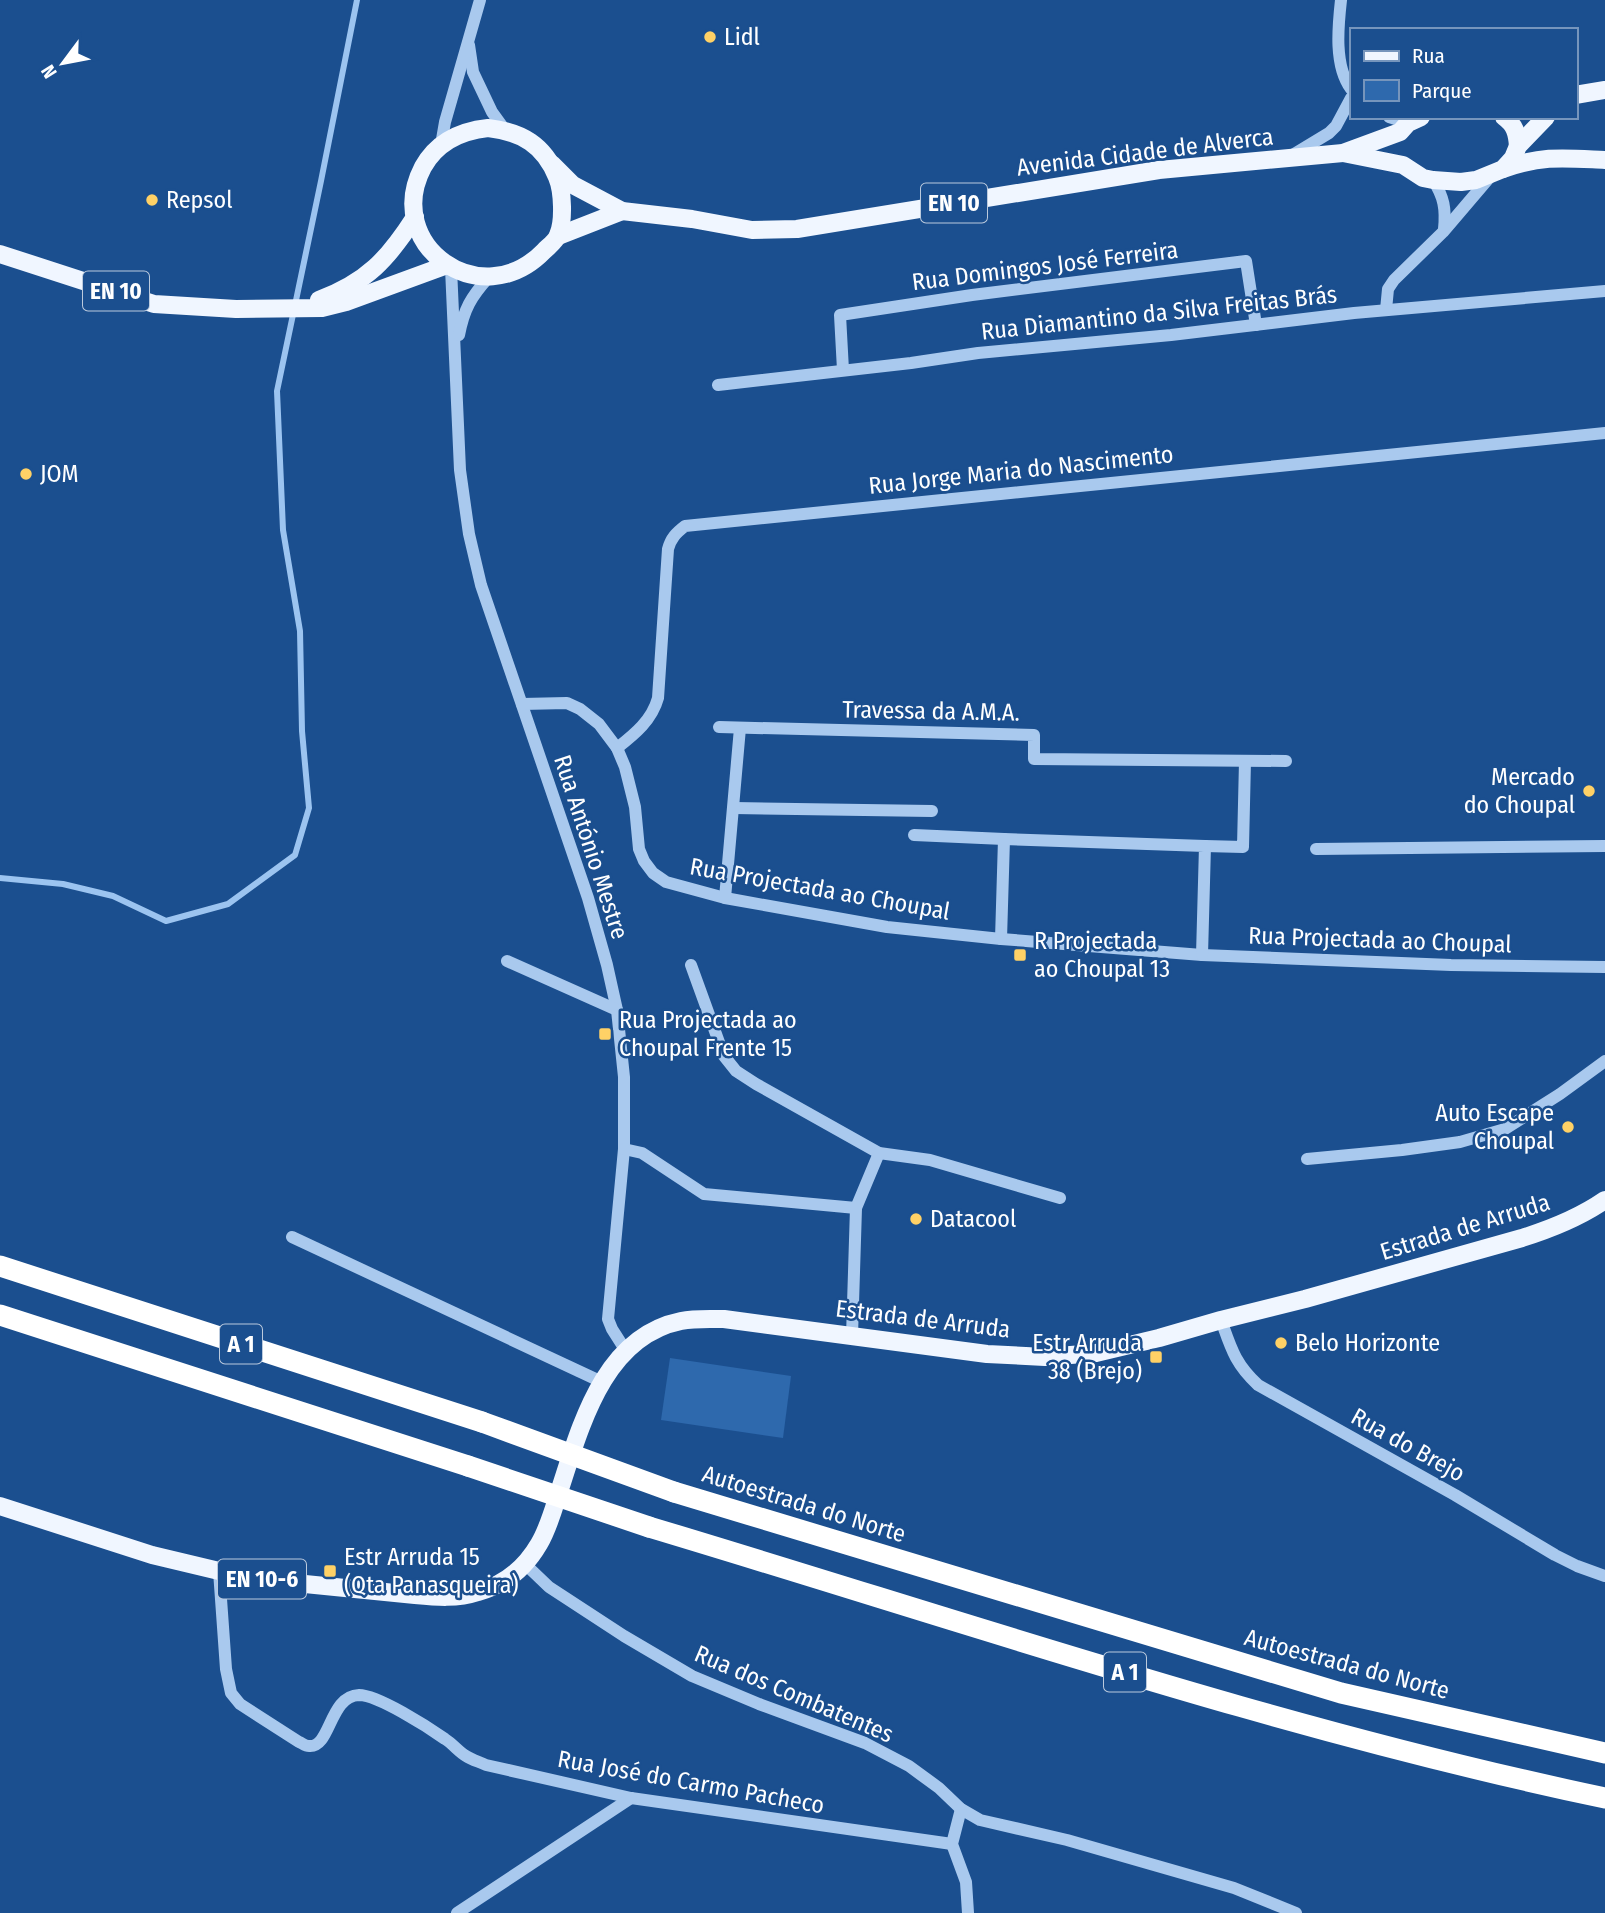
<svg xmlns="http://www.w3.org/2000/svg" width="1605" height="1913" viewBox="0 0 1605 1913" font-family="'Fira Sans Condensed',sans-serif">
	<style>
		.green { fill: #2e69ad }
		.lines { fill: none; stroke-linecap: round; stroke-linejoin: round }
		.stream { stroke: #9cc4f0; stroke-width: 6 }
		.minor { stroke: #a9c9ee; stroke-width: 12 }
		.major { stroke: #f0f6ff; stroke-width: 18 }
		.highway { stroke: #fff; stroke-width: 21 }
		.highway-bridge { stroke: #fff; stroke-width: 21 }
		.poi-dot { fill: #ffd166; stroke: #1b4f8f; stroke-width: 2.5 }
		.labels { text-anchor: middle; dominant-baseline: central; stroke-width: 5; stroke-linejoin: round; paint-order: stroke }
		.shield { fill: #1b4f8f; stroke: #bbcadd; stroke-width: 2 }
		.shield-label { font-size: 23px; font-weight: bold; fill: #fff }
		.poi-label { font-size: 24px; fill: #fff; stroke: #1b4f8f; text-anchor: start }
		.street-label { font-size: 24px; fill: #fff; stroke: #1b4f8f }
	</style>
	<rect width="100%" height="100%" fill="#1b4f8f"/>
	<!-- green -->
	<polygon class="green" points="670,1358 791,1376 783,1438 661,1420"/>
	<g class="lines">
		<!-- stream -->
		<polyline class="stream" points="0,878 63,884 113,896 166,921 228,904 295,855 309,808 302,731 300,631 283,530 277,391 321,181 357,0"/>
		<!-- minor -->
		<g class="minor">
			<path d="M 1341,0 C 1338,27 1334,66 1351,89"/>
			<polyline points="469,45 473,72 492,112 505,130"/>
			<polyline points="1389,117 1408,123"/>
			<polyline points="441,145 445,122 480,0"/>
			<polyline points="1291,156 1329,133 1336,126 1351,98"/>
			<path d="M 1433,180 C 1444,197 1446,209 1444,229"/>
			<polyline points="451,268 460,470 469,534 481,585 588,898 607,965 617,1010 624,1077 624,1149 608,1319 612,1329 626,1351"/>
			<polyline points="1386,310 1388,289 1394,280 1443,232 1489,178"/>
			<path d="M 459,335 C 464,309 471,297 488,278"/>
			<polyline points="843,370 840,315 972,295 1246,261 1256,325"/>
			<polyline points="718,385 911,363 978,353 1171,335 1354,313 1605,291"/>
			<polyline points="522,704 567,703 580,709 599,724 617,748 625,767 635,807 639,849 644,861 653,873 666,882 725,898 887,927 1001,939 1202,955 1451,965 1605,967"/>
			<polyline points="719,727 1034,735 1034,759 1286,761"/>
			<path d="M 617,748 C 635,734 652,720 658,698 L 668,549 C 671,538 676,533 685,526 L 1605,433"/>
			<polyline points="734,808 932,811"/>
			<polyline points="914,835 1004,839"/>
			<polyline points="1205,846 1243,847 1245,761"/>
			<polyline points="1316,849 1605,846"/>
			<polyline points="725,898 740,728"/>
			<polyline points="1001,939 1004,839 1205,846 1202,955"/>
			<polyline points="507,961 617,1010"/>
			<polyline points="691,965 724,1056 736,1071 756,1084 879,1153 930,1160 1060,1198"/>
			<polyline points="624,1149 642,1153 704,1194 856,1208"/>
			<polyline points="1307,1159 1402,1150 1460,1142 1505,1129 1560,1094 1605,1061"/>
			<polyline points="292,1237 602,1382"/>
			<path d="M 1221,1320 C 1231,1348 1235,1364 1258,1385 L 1455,1495 L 1555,1555 L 1577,1566 L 1605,1576"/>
			<polyline points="852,1336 856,1208 879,1153"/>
			<polyline points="525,1564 549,1587 624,1636 692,1676 759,1704 865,1743 909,1766 939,1788 961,1809 980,1820 1067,1840 1234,1888 1296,1913"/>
			<path d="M 219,1571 L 226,1669 L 231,1693 L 240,1704 L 299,1742 C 302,1743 305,1746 309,1746 C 331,1748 329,1696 359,1695 C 378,1695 428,1727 445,1739 C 453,1744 459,1752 466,1756 C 472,1760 480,1762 486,1765 L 631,1798 L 952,1844"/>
			<polyline points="961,1809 952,1844 966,1882 968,1913"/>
			<polyline points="457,1913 631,1798"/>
		</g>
		<!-- major -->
		<g class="major">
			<polyline points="1575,95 1605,90"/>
			<path d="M 1504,117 C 1515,125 1517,133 1518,146"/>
			<path d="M 488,128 C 522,132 544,145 557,177 C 563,191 564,222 558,235 C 556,241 549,246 544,251 C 481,316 382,245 423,167 C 437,142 460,131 488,128 Z"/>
			<polyline points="1343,153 1403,165 1423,178 1433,180 1461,182 1476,180 1503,169 1513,158 1518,146 1546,117"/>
			<polyline points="552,164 573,185 622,211 692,219 752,230 797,229 1159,170 1343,153 1400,132 1408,123 1421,117"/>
			<path d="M 1503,169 C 1543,155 1564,158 1605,160"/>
			<polyline points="558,236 622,211"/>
			<polyline points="0,254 154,304 236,309 322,308 346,302 447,265"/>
			<path d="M 319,300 C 367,282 388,259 415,217"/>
			<path d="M 0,1506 L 152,1555 L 219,1571 L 295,1583 L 415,1595 C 436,1597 457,1599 478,1592 C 504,1585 525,1568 539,1544 C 548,1529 553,1511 558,1495 C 580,1429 602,1337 681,1321 C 695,1318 710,1319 724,1319 L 987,1354 L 1045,1357 L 1096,1353 L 1159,1338 L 1221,1320 L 1305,1299 L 1522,1238 C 1551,1229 1579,1218 1605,1200"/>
		</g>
		<!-- highway -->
		<g class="highway">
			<polyline points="0,1266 482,1422"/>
			<polyline points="0,1315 468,1466"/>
			<polyline points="674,1492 1341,1693 1605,1753"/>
			<path d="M 649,1527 C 966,1622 1281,1730 1605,1798"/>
		</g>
		<!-- highway-bridge -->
		<g class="highway-bridge">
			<polyline points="482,1422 674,1492"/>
			<polyline points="468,1466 649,1527"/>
		</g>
	</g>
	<!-- markers -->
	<g class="poi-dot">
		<circle cx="710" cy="37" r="7"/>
		<circle cx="152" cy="200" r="7"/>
		<circle cx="26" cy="474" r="7"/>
		<circle cx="1589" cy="791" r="7"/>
		<rect x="1013" y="948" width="14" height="14" rx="3.5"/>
		<rect x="598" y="1027" width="14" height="14" rx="3.5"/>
		<circle cx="1568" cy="1127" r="7"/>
		<circle cx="916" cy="1219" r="7"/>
		<circle cx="1281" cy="1343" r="7"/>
		<rect x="1149" y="1350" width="14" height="14" rx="3.5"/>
		<rect x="323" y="1564" width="14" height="14" rx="3.5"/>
	</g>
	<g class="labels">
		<!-- shield labels -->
		<g class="shield">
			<rect x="921" y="183.5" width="66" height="39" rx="5"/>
			<rect x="83" y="271.5" width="66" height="39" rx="5"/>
			<rect x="220" y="1324.5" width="42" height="39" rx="5"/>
			<rect x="218" y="1559.5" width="88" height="39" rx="5"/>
			<rect x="1104" y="1652.5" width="42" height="39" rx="5"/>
		</g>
		<g class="shield-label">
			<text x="954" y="203">EN 10</text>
			<text x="116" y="291">EN 10</text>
			<text x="241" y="1344">A 1</text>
			<text x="262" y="1579">EN 10-6</text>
			<text x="1125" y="1672">A 1</text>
		</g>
		<!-- poi labels -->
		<g class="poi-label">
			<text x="724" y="37">Lidl</text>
			<text x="166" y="200">Repsol</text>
			<text x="40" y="474">JOM</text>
			<text x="1575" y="777" text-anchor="end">Mercado<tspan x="1575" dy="28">do Choupal</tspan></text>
			<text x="1034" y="941">R Projectada<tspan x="1034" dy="28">ao Choupal 13</tspan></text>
			<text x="619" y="1020">Rua Projectada ao<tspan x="619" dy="28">Choupal Frente 15</tspan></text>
			<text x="1554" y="1113" text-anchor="end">Auto Escape<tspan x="1554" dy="28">Choupal</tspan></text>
			<text x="930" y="1219">Datacool</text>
			<text x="1142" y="1343" text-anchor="end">Estr Arruda<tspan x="1142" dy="28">38 (Brejo)</tspan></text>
			<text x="1295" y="1343">Belo Horizonte</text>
			<text x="344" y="1557">Estr Arruda 15<tspan x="344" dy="28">(Qta Panasqueira)</tspan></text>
		</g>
		<!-- street labels -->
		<g class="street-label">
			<text transform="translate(1145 152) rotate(-7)">Avenida Cidade de Alverca</text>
			<text transform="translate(1045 266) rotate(-7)">Rua Domingos José Ferreira</text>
			<text transform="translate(1159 313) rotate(-6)">Rua Diamantino da Silva Freitas Brás</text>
			<text transform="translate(1021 470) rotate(-6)">Rua Jorge Maria do Nascimento</text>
			<text transform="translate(931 711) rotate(1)">Travessa da A.M.A.</text>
			<text transform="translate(591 847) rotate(72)">Rua António Mestre</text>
			<text transform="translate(820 889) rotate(10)">Rua Projectada ao Choupal</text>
			<text transform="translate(1380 940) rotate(2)">Rua Projectada ao Choupal</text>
			<text transform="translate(1465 1227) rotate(-17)">Estrada de Arruda</text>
			<text transform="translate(923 1319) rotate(7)">Estrada de Arruda</text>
			<text transform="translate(1408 1445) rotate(29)">Rua do Brejo</text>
			<text transform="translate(804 1504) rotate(17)">Autoestrada do Norte</text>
			<text transform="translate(1347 1664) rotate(15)">Autoestrada do Norte</text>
			<text transform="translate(794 1694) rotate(23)">Rua dos Combatentes</text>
			<text transform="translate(691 1782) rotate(10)">Rua José do Carmo Pacheco</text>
		</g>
	</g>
	<!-- legend -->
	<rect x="1350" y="28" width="228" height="91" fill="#1b4f8f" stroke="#7695bc" stroke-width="2"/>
	<rect x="1364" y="51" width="35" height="10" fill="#f0f6ff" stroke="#7695bc" stroke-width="2"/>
	<text x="1412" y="63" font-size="21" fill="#ffffff">Rua</text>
	<rect x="1364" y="80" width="35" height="21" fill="#2e69ad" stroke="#7695bc" stroke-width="2"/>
	<text x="1412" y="98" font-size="21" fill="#ffffff">Parque</text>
	<!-- north arrow -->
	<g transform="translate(63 63) rotate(238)" stroke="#1b4f8f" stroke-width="5" paint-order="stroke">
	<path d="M0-5L12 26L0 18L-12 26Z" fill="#ffffff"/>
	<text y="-10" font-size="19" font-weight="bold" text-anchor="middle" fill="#ffffff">N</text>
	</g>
</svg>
